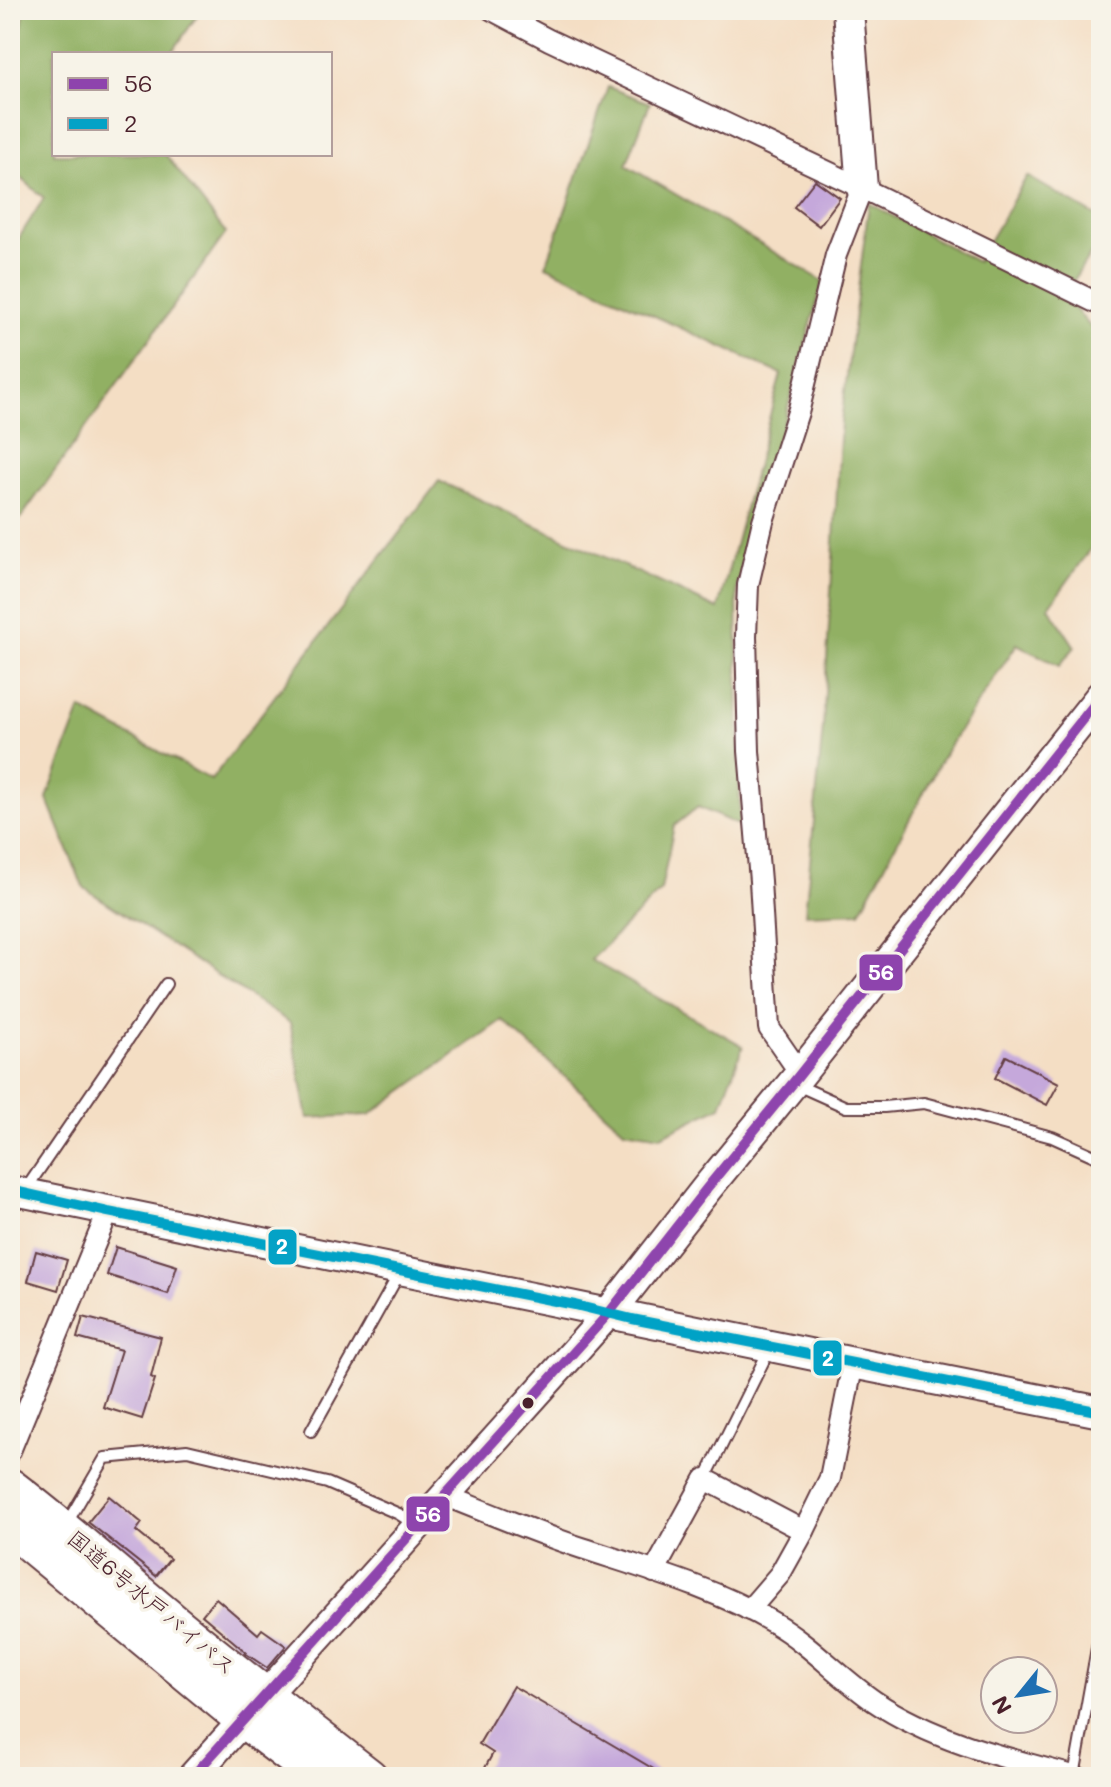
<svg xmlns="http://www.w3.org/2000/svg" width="1111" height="1787" viewBox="0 0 1111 1787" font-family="Mali,'Klee One',sans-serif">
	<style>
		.forest { fill: #91b063; stroke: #6e6847; stroke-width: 2 }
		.building { fill: #c5a8db }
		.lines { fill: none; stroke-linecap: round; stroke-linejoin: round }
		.lane-casing { stroke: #643c42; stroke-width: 14 }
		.street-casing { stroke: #643c42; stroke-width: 24 }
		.secondary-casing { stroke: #643c42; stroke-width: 32 }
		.primary-casing { stroke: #643c42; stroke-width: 34 }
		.highway-casing { stroke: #643c42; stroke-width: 40 }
		.lane { stroke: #fff; stroke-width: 10 }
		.street { stroke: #fff; stroke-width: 20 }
		.secondary { stroke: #fff; stroke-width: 28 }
		.primary { stroke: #fff; stroke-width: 30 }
		.highway { stroke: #fff; stroke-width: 36 }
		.bus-1-casing { stroke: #f7f3e8; stroke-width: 16 }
		.bus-2-casing { stroke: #f7f3e8; stroke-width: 16 }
		.bus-1 { stroke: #8e44ad; stroke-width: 10 }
		.bus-2 { stroke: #04a2c6; stroke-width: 10 }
		.bus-dot { fill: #4a1f2b; stroke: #f7f3e8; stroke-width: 3 }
		.labels { text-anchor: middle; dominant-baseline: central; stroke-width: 7; stroke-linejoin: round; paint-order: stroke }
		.street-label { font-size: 22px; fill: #4a1f2b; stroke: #f7f3e8 }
		.line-badge { stroke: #f7f3e8; stroke-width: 3 }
		.badge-label { font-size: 22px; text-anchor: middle; font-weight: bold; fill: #fff }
	</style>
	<rect width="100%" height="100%" fill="#f7f3e8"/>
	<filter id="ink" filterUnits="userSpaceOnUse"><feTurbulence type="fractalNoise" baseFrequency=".0125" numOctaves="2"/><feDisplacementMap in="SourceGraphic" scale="16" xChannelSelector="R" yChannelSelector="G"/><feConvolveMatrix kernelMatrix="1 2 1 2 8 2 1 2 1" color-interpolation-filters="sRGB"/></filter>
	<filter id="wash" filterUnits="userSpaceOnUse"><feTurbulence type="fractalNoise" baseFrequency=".006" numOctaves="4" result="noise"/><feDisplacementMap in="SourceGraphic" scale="32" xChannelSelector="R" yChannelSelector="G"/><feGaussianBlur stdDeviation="1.8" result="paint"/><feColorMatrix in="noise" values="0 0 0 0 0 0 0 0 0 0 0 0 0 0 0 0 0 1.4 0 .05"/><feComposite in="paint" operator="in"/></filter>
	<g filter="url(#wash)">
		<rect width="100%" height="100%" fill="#f4dec4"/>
		<!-- forest -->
		<g class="forest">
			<polygon points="25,10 201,10 171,54 54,54 54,154 165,154 226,233 10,533 10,252 44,198 10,168 10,85"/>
			<polygon points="608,87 650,103 626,165 823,281 737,589 740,826 698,807 674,826 661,890 591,960 743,1046 721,1106 661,1136 624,1130 502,1020 369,1115 308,1118 290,1023 83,887 47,798 81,709 211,780 439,481 718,609 781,374 546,266"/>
			<polygon points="1027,176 1101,219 1101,237 1064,296 1101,339 1101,535 1049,607 1075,647 1059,666 1017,644 947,749 860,912 805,914 823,727 841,422 869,203 977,262"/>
		</g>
		<g id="blocks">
			<!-- building -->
			<g class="building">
				<polygon points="815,180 840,198 819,226 794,207"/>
				<polygon points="1006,1056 1059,1083 1047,1105 995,1078"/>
				<polygon points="116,1247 177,1266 168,1294 107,1275"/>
				<polygon points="36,1251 67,1260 58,1290 28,1281"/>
				<polygon points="83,1317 161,1337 151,1377 155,1379 142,1419 103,1407 121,1350 77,1338"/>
				<polygon points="109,1496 142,1523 136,1531 170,1559 156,1576 88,1522"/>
				<polygon points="216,1598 258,1634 262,1629 286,1646 267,1668 245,1653 246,1652 202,1615"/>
				<polygon points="513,1686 667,1777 480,1777 493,1753 479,1744"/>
			</g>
		</g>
	</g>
	<g filter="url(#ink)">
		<use href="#blocks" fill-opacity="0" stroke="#643c42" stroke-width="2"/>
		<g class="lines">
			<!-- lane casing -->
			<g class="lane-casing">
				<g id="lane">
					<polyline points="797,1085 846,1107 884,1107 924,1103 1052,1137 1101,1159"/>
					<polyline points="26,1189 166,984"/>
					<polyline points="311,1431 395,1281 402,1273"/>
					<polyline points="705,1479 770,1348"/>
					<polyline points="67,1523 105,1458 187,1450 327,1483 399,1514 416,1525"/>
					<polyline points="1074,1776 1101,1626"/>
				</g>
			</g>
			<!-- street casing -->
			<g class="street-casing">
				<g id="street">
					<polyline points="492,10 549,40 862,188 1101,305"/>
					<polyline points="800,1073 769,1028 760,881 749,751 746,636 748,585 763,521 799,409 836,255 862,188"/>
					<polyline points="10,1451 108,1212"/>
					<path d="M 446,1496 C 491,1514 536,1533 582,1548 C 646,1569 715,1588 774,1623 C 810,1644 839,1677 874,1701 C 933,1741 1009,1759 1077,1777"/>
					<polyline points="654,1572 705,1479 804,1531 830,1478 853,1363"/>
					<polyline points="749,1610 780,1574 804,1531"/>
				</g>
			</g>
			<!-- secondary casing -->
			<g class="secondary-casing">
				<polyline id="secondary" points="10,1190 609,1313 192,1777"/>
			</g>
			<!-- primary casing -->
			<g class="primary-casing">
				<g id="primary">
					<polyline points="848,10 862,188"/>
					<polyline points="1101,696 793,1083 707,1188 609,1313 853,1363 1101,1412"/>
				</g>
			</g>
			<!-- highway casing -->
			<g class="highway-casing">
				<g id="highway">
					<path d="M 10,1487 C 65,1529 117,1575 171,1620 C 236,1674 302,1725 369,1777"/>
					<polyline points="10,1527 244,1720 319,1777"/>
				</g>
			</g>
			<!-- lane -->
			<use href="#lane" class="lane"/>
			<!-- street -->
			<use href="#street" class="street"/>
			<!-- secondary -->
			<use href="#secondary" class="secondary"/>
			<!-- primary -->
			<use href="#primary" class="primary"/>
			<!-- highway -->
			<use href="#highway" class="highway"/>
			<!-- bus-1 casing -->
			<g class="bus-1-casing">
				<polyline id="bus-1" points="192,1777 609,1313 707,1188 793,1083 1101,696"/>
			</g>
			<!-- bus-2 casing -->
			<g class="bus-2-casing">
				<polyline id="bus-2" points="10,1190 108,1212 575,1305 632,1319 1101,1412"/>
			</g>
			<!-- bus-1 -->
			<use href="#bus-1" class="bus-1"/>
			<!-- bus-2 -->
			<use href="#bus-2" class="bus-2"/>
		</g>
	</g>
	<!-- markers -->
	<circle class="bus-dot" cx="528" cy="1403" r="7"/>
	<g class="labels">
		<!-- street labels -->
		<g class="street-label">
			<text transform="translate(152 1602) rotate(40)">国道6号水戸バイパス</text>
		</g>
	</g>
	<g class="line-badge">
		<rect x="858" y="953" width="46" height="39" rx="8" fill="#8e44ad"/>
		<rect x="267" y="1228" width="31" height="38" rx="8" fill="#04a2c6"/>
		<rect x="812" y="1339" width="31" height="38" rx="8" fill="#04a2c6"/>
		<rect x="405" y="1495" width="46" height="38" rx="8" fill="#8e44ad"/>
	</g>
	<g class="badge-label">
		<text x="881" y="980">56</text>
		<text x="282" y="1254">2</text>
		<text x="828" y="1366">2</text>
		<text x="428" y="1522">56</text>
	</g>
	<!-- margin -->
	<rect width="1111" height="1787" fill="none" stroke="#f7f3e8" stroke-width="40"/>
	<!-- legend -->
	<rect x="52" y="52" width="280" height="104" fill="#f7f3e8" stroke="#b29e9c" stroke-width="2"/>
	<rect x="68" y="78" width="40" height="12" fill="#8e44ad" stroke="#b29e9c" stroke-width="2"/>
	<text x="124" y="92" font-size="24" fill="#4a1f2b">56</text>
	<rect x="68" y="118" width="40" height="12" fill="#04a2c6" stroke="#b29e9c" stroke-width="2"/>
	<text x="124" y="132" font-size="24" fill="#4a1f2b">2</text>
	<!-- north arrow -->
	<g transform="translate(1019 1695) rotate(240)"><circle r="38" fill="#f7f3e8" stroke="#b29e9c" stroke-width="2"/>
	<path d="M0-6L14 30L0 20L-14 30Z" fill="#1f6fb2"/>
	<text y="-12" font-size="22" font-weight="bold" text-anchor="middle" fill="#4a1f2b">N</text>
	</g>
</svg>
